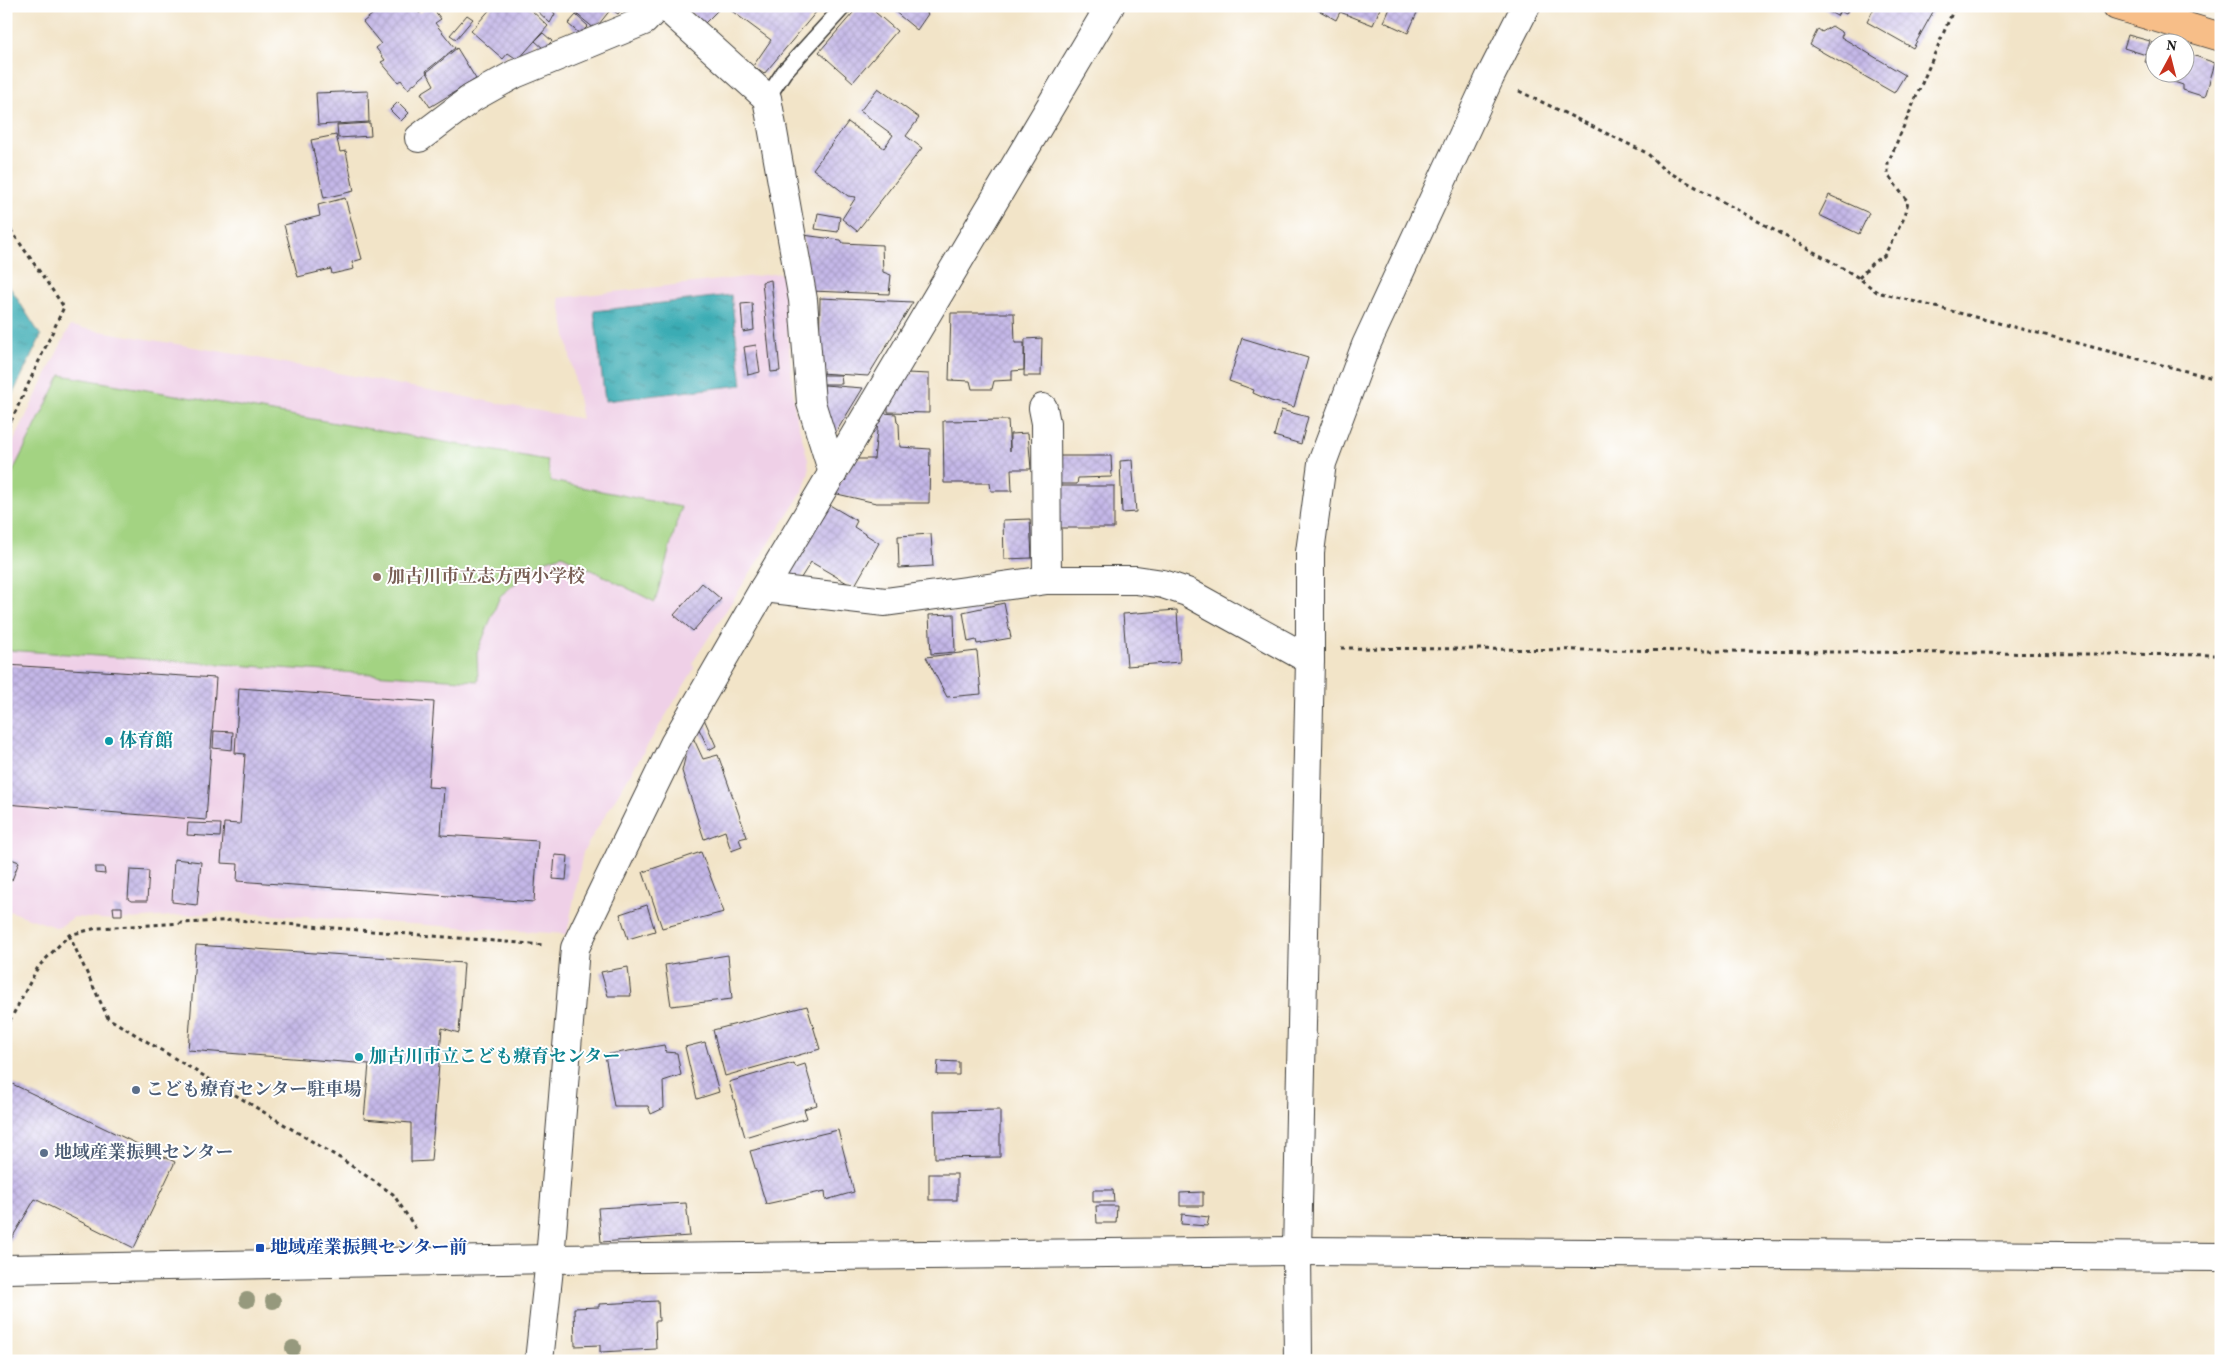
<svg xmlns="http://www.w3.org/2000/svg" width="2227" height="1367" viewBox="0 0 2227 1367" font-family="Vollkorn,'Noto Serif JP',serif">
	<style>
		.built { fill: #efd0e7 }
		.pitch { fill: #a3d382; stroke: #60784f }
		.water { fill: url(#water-ripples); stroke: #2c6468 }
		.building { fill: url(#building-cross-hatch) }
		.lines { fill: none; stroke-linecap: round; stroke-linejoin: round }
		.service-casing { stroke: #3c3a36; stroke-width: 18 }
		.minor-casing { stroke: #3c3a36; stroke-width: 30 }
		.tertiary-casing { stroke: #3c3a36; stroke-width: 30 }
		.primary-casing { stroke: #3c3a36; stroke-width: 30 }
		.path { stroke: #3c3a36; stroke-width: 3; stroke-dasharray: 4 4; stroke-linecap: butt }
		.service { stroke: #fff; stroke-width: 15 }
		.minor { stroke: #fff; stroke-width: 28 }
		.tertiary { stroke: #fff; stroke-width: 28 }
		.primary { stroke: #f7be88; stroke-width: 28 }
		.tree { fill: #96997d }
		.education-dot { fill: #8d6e63; stroke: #fff; stroke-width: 2 }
		.culture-dot { fill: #0f9aa8; stroke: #fff; stroke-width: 2 }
		.service-dot { fill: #5c6f8a; stroke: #fff; stroke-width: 2 }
		.transit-dot { fill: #1a4fb4; stroke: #fff; stroke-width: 2 }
		.labels { text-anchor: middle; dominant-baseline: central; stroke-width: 4; stroke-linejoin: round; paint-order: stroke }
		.education-label { font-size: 18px; font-weight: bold; fill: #785e54; stroke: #fff; text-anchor: start }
		.culture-label { font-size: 18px; font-weight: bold; fill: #0d838f; stroke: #fff; text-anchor: start }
		.service-label { font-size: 18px; font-weight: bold; fill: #4e5e75; stroke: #fff; text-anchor: start }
		.transit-label { font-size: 18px; font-weight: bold; fill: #164399; stroke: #fff; text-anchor: start }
	</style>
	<defs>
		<pattern id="water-ripples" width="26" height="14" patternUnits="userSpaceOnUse" patternTransform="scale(1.25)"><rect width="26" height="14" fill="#3bacb4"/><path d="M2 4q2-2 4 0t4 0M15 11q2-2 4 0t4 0" fill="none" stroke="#318b92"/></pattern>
		<pattern id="building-cross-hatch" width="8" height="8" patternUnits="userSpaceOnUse" patternTransform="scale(1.25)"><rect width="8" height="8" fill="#c4b7e8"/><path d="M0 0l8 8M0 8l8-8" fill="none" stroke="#a89dc6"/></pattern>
	</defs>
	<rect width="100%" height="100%" fill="#fff"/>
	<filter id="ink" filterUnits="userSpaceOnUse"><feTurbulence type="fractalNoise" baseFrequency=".02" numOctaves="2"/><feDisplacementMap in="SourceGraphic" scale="10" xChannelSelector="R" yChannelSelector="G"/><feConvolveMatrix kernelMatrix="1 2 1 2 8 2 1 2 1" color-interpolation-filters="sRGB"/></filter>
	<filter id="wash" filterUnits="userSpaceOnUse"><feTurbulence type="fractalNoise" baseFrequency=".0096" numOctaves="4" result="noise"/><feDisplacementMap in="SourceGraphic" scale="20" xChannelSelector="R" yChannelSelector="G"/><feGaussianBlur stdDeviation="1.12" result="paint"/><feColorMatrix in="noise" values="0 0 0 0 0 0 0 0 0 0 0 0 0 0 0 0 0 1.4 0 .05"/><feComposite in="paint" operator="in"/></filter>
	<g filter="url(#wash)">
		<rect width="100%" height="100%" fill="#f2e4c8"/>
		<!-- built -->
		<polygon class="built" points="782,273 795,412 808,460 809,472 803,491 693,662 694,669 583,852 567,934 227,912 115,920 74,917 58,928 6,910 6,457 70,326 247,356 582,419 559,298"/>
		<!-- pitch -->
		<polygon class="pitch" points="61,375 547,460 551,481 681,507 655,602 562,555 541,562 500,596 477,653 478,681 6,650 6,485"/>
		<!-- water -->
		<g class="water">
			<polygon points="6,281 41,336 6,408"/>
			<polygon points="731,295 742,385 605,401 594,311"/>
		</g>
		<g id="blocks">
			<!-- building -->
			<g class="building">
				<polygon points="383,6 414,6 419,13 431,6 441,19 435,23 455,48 426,71 427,73 408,89 401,80 398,82 381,62 385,60 376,48 381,44 363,22"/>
				<polygon points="493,6 531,6 529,8 548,26 518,60 508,53 503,59 471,31"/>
				<polygon points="532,6 549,6 555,14 550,23"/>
				<polygon points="579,6 624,6 618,14 611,9 595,29 574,12"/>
				<polygon points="684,6 722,6 703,25"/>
				<polygon points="725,6 810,6 817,11 764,74 753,66 771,40"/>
				<polygon points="859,6 868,6 897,31 853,82 819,52"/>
				<polygon points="888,6 918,6 928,14 917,30"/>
				<polygon points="1311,6 1381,6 1373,25 1340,12 1336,20"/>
				<polygon points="1391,6 1420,6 1408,33 1384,22"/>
				<polygon points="1818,6 1850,6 1846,14 1840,11 1837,16"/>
				<polygon points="1875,6 1929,6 1934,10 1913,48 1867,22"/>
				<polygon points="467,15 473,19 456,39 450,35"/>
				<polygon points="576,15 588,26 580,34 568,24"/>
				<polygon points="1832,26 1843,33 1841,37 1905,75 1894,93 1810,45 1818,29 1822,32"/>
				<polygon points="543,33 552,41 544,49 535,41"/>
				<polygon points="2128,35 2150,41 2146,55 2124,48"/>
				<polygon points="2152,42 2154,43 2154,65 2145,62"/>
				<polygon points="457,48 476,79 430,107 421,93 434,85 427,72"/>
				<polygon points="2184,52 2215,63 2205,97 2183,90 2183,85 2162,78 2164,72 2184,72"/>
				<polygon points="878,88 919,118 906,136 922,148 857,231 842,219 856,197 848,196 813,169 848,122 884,148 893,135 860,111"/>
				<polygon points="368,91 369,122 318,125 316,93"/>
				<polygon points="398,102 409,113 401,121 390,110"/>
				<polygon points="370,123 371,136 338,138 337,125"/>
				<polygon points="336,135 340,152 346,151 354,191 324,198 311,140"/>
				<polygon points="1829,195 1869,213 1859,234 1819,215"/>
				<polygon points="345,198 362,259 352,262 354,269 332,274 331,269 298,277 284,225 320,216 318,205"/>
				<polygon points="818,213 840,217 838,232 815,229"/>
				<polygon points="803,235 841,240 843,243 882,245 883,272 891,275 889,294 811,291"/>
				<polygon points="771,280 780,371 771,372 762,282"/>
				<polygon points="820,298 913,302 868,376 819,373"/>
				<polygon points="752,303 754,330 743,332 741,304"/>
				<polygon points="951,313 1014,313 1015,343 1024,343 1024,370 1012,371 1012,380 994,381 992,389 972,389 970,381 949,380"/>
				<polygon points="1042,338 1041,376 1024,376 1025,339"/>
				<polygon points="1242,338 1308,358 1294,407 1271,401 1253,393 1254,390 1229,381"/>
				<polygon points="756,345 760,372 748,375 744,347"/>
				<polygon points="907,373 929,374 929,413 888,412 888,403"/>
				<polygon points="819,375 841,375 842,384 819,384"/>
				<polygon points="824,385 863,388 835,434 822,412"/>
				<polygon points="1281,410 1308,417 1301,444 1274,436"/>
				<polygon points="883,413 896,414 897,422 899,424 900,447 930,449 929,503 876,503 833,493 855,459 874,459 878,422 881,421"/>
				<polygon points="1008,420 1010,451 1010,434 1028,433 1031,469 1011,469 1012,491 991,491 990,483 944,483 943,421"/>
				<polygon points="1057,456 1111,456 1112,477 1078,478 1077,484 1057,484"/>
				<polygon points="1132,460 1136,512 1122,513 1120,461"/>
				<polygon points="1056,486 1114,486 1114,528 1057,528"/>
				<polygon points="828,504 857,521 854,527 879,543 854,587 811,562 797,584 786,577"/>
				<polygon points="1030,519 1032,558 1004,559 1003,520"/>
				<polygon points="931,534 933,566 899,568 898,536"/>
				<polygon points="702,583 721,599 693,631 674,615"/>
				<polygon points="1004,603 1011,638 977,644 976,640 968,642 963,612"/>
				<polygon points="1177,610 1180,662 1127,666 1123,614"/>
				<polygon points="954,614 955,652 931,654 929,615"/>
				<polygon points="977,651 981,694 947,697 926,657"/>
				<polygon points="6,665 216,678 206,820 6,804"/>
				<polygon points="239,688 434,702 428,787 444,788 441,835 538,841 534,902 237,881 238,864 221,863 224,823 240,824 245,754 235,753"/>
				<polygon points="701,712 716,746 709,750 699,729"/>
				<polygon points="214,731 233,732 232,750 213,748"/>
				<polygon points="691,733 703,759 718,755 747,837 739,839 742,847 731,851 725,831 704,839 682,771"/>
				<polygon points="188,823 221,824 220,837 187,835"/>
				<polygon points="701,852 724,912 662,928 643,872"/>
				<polygon points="555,855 568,856 566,880 553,879"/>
				<polygon points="6,857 19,862 12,880 6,878"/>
				<polygon points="174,859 201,862 197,905 172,902"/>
				<polygon points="95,867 104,867 105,874 95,873"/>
				<polygon points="130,870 149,871 147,901 131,901 128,899"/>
				<polygon points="647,905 655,931 628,939 620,914"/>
				<polygon points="113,907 122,907 122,915 114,915"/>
				<polygon points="196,945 464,963 459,1033 442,1028 431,1161 411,1162 411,1123 364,1119 369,1064 188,1050"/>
				<polygon points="728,955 732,999 671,1006 665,965"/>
				<polygon points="628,967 631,996 608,996 601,972"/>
				<polygon points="807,1006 820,1049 725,1076 713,1030"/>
				<polygon points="705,1042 719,1092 697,1099 685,1047"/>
				<polygon points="664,1045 666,1052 677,1053 681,1075 663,1081 664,1108 651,1114 648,1106 614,1106 605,1055"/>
				<polygon points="938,1061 959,1062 959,1075 937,1075"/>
				<polygon points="793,1063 796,1067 805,1064 817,1105 804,1109 807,1118 745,1137 729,1082"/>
				<polygon points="6,1081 175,1162 134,1248 35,1199 6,1248"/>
				<polygon points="1000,1110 1000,1157 935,1158 934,1111"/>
				<polygon points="838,1130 854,1192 826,1200 825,1191 766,1204 750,1151"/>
				<rect x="929" y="1174" width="28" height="26"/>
				<polygon points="1093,1190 1113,1190 1114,1202 1093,1202"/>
				<polygon points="1203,1192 1203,1206 1180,1206 1180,1193"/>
				<polygon points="686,1203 690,1236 601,1242 598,1208"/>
				<polygon points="1096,1206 1117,1206 1116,1223 1097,1223"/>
				<polygon points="1182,1214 1209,1217 1207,1226 1181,1224"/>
				<polygon points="658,1301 659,1321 655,1321 656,1349 600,1352 600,1345 575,1346 574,1308 599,1307 599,1304"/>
			</g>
		</g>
	</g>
	<g filter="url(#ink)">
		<use href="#blocks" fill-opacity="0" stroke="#3c3a36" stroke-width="1"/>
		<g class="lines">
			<!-- service casing -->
			<g class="service-casing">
				<polyline id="service" points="767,98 784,72 844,6"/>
			</g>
			<!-- minor casing -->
			<g class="minor-casing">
				<g id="minor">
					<polyline points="665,6 767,98 803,300 811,403 833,473"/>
					<polyline points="419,138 472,98 515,74 644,21 658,6"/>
					<polyline points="1043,408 1046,423 1047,580"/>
					<polyline points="764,588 885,602 1047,580 1136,580 1163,584 1187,592 1310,660"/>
					<polyline points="539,1361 550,1259 575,948 674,744 764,588 1110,6"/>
					<polyline points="1298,1361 1297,1251 1310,660 1310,552 1322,463 1366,345 1490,77 1526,6"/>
				</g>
			</g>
			<!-- tertiary casing -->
			<g class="tertiary-casing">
				<polyline id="tertiary" points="6,1269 550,1259 1297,1251 2221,1257"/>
			</g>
			<!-- primary casing -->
			<g class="primary-casing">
				<polyline id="primary" points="2117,6 2221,37"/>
			</g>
			<!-- path -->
			<g class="path">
				<polyline points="1519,91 1647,153 1663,169 1834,263 1859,278 1877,292 2221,380"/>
				<polyline points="6,223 64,307 6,432"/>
				<polyline points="1859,278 1873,262 1884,256 1903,220 1908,202 1888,175 1888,163 1955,6"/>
				<polyline points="1341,648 2221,655"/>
				<polyline points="69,935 108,1018 343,1160 393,1194 416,1229"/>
				<polyline points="6,1028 38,967 69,935 97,928 236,920 544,945"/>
			</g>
			<!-- service -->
			<use href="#service" class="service"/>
			<!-- minor -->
			<use href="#minor" class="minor"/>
			<!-- tertiary -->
			<use href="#tertiary" class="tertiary"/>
			<!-- primary -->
			<use href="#primary" class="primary"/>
		</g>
		<!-- trees -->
		<g class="tree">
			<circle cx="247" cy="1300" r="8"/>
			<circle cx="273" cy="1301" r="8"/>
			<circle cx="293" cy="1348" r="8"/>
		</g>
	</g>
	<!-- markers -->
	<circle class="education-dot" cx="377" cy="577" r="5"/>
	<g class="culture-dot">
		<circle cx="109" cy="741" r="5"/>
		<circle cx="359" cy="1057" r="5"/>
	</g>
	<g class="service-dot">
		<circle cx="136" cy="1090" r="5"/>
		<circle cx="44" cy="1153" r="5"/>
	</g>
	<rect class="transit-dot" x="255" y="1243" width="10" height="10" rx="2.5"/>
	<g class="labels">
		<!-- education labels -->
		<g class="education-label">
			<text x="387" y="577">加古川市立志方西小学校</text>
		</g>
		<!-- culture labels -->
		<g class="culture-label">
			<text x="119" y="741">体育館</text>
			<text x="369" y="1057">加古川市立こども療育センター</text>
		</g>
		<!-- service labels -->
		<g class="service-label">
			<text x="146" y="1090">こども療育センター駐車場</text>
			<text x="54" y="1153">地域産業振興センター</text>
		</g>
		<!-- transit labels -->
		<g class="transit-label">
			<text x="270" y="1248">地域産業振興センター前</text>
		</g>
	</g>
	<!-- margin -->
	<rect width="2227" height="1367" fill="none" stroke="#fff" stroke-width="25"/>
	<!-- north arrow -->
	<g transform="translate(2170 58) rotate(7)"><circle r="24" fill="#ffffff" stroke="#a4a4a4"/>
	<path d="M0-4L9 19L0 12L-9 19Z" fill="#c8321e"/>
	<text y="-8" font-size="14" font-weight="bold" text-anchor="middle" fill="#1c1c1c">N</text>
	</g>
</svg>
